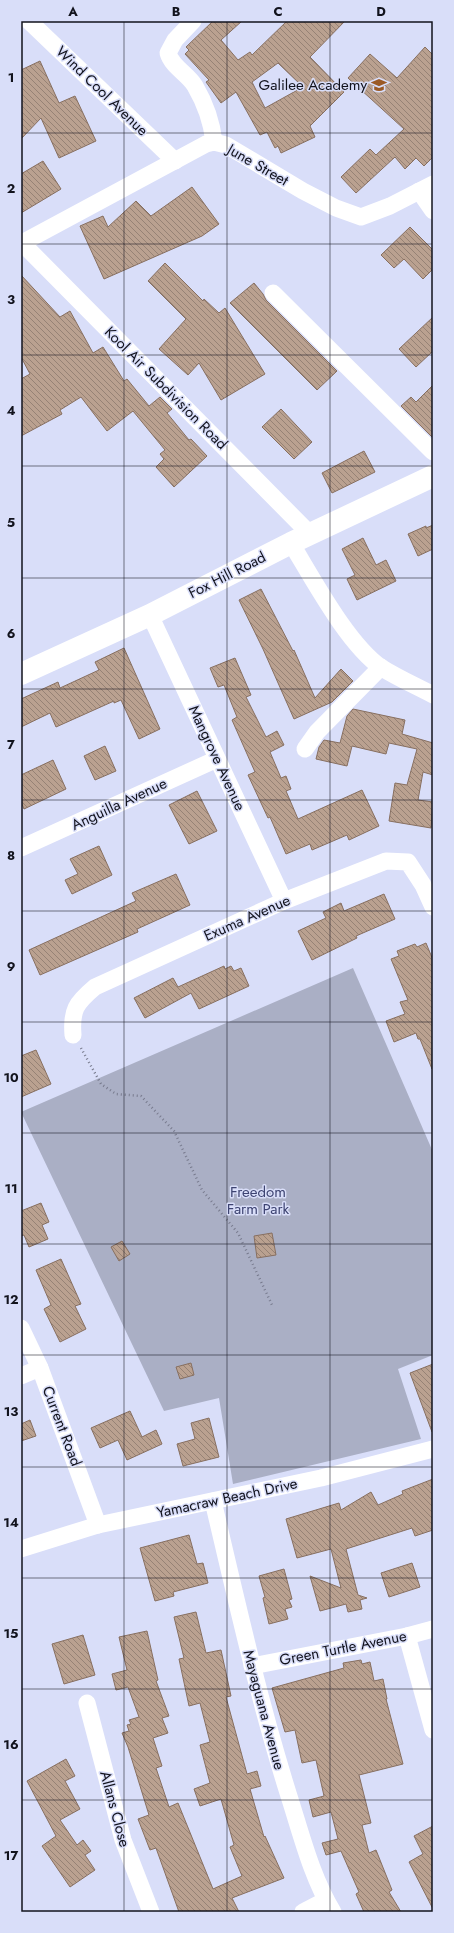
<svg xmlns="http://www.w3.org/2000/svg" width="454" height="1933" viewBox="0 0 454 1933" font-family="Jost,sans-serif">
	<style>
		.green { fill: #aaafc5 }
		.building { fill: url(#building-back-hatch); stroke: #876f60; fill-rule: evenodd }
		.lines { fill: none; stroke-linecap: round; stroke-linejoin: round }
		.path { stroke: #787b8e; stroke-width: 2.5; stroke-dasharray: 1 3; stroke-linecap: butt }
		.street { stroke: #fff; stroke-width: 17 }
		.secondary { stroke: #fff; stroke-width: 22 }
		.grid { fill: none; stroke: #12131d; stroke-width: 1; stroke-opacity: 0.55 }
		.labels { text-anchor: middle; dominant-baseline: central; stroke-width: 3; stroke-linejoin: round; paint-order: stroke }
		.poi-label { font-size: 15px; fill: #12131d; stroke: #d9def9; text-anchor: end }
		.street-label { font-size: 15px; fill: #12131d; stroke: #d9def9 }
		.park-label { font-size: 15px; fill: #3d4371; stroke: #d9def9 }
		.neatline { fill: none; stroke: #12131d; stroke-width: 1.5 }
		.grid-label { font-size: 13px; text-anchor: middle; font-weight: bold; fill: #12131d }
	</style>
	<defs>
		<pattern id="building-back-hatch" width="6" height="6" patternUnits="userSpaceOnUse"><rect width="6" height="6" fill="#baa190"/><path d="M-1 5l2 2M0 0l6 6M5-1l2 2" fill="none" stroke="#968275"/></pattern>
	</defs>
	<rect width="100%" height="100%" fill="#d9def9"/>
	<!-- green -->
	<polygon class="green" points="353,968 433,1152 433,1355 398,1369 421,1439 233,1484 219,1398 164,1411 21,1112"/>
	<!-- building -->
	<g class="building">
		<path d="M 213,21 L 242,21 L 221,40 L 238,60 L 250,52 L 252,55 L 287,21 L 345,21 L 310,57 L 344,92 L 310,126 L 315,137 L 281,153 L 278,146 L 275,148 L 267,132 L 260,135 L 236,92 L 221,103 L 206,82 L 209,80 L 185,54 L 189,50 L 186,47 ZM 278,63 L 303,87 L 265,108 L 252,82 Z"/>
		<polygon points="425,47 433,55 433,157 424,166 416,158 405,169 395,157 356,193 341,177 370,149 376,155 404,129 348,78 370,54 397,78"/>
		<polygon points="40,61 59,103 75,96 96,141 59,158 41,118 21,139 21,70"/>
		<polygon points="43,161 61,189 21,213 21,174"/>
		<polygon points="192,187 219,224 202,236 104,279 80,226 103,216 108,227 136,201 151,216"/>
		<polygon points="410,227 433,250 433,269 423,279 404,259 394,268 381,255"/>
		<polygon points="165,263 203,301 204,299 219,313 225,308 265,374 221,400 199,363 188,375 159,349 186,319 148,281"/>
		<polygon points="21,275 60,317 70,311 93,353 103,347 124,381 127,379 149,406 160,397 172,409 167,413 189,440 191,439 207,456 174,487 156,467 164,459 160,454 165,450 133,411 107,431 81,397 60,410 62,414 21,436 21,379 30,374 21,357"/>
		<polygon points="254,283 263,294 266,300 337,371 317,390 230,303"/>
		<polygon points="433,317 433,351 416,367 399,349"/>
		<polygon points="433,385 433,438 401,406 411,397 416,402"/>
		<polygon points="281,409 312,442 294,459 262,427"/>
		<polygon points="364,451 375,472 332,493 322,473"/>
		<polygon points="433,525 433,549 418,556 408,534 426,526 426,528"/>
		<polygon points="363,538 376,565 386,560 396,581 357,600 347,579 355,575 342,549"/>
		<polygon points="261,589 293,651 294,650 315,698 341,669 353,681 332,702 294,719 263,649 239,600"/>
		<polygon points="124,648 160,729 139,739 121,700 114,703 114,701 56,727 50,713 21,727 21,699 58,682 60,688 99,670 95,662"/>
		<polygon points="235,658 251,695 246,697 266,737 277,731 284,745 270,752 281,778 286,776 291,789 286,791 298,819 362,790 379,826 349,840 347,835 312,850 310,844 286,854 270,817 268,818 248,775 255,772 232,720 237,717 224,685 218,687 210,668"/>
		<polygon points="353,709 405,720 402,734 433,743 433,775 423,772 418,800 433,802 431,828 389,821 395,783 407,785 417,749 389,743 386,754 352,746 347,766 316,759 319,747 324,740 340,743 347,716"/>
		<polygon points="105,746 116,771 95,780 84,756"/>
		<polygon points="53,760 66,789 24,809 21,802 21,775"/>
		<polygon points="197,791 217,831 189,844 169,805"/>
		<polygon points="99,846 112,875 72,894 65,880 78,874 70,859"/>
		<polygon points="176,874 190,905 137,929 138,932 40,975 29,950 136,901 132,893"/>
		<polygon points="384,894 395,919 356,936 357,938 312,960 298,931 326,918 323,912 341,903 344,911"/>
		<polygon points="426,943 433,960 432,1069 420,1039 418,1039 416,1033 394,1042 386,1021 405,1014 400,1002 408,1000 391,959 399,956 397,951 415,944 417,947"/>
		<polygon points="224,966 225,969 231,966 234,971 241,968 249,986 199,1009 191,993 145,1018 134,998 173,978 178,987"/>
		<polygon points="36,1050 51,1084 21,1097 21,1056"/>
		<polygon points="41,1203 49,1222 42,1225 48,1239 29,1247 24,1235 21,1236 21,1211"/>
		<polygon points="272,1233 276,1255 257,1258 254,1236"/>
		<polygon points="122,1241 130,1254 119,1261 111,1247"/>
		<polygon points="61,1259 81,1304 75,1306 86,1329 60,1342 44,1309 51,1305 36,1270"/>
		<polygon points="191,1363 194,1375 180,1379 176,1367"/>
		<polygon points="433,1364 433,1432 432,1432 410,1373"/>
		<polygon points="130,1411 142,1437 156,1430 162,1444 127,1460 118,1440 100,1448 91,1428"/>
		<polygon points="209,1418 219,1457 183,1466 177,1444 195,1439 191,1423"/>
		<polygon points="30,1420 36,1436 21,1441 21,1424"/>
		<polygon points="433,1479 433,1530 415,1536 412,1528 346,1549 358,1595 367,1598 360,1600 362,1609 348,1612 346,1604 320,1611 310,1576 341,1588 331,1549 297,1558 286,1519 339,1503 341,1510 371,1492 378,1505 403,1494 402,1491"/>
		<polygon points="189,1535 197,1564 203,1563 208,1583 173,1592 174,1596 155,1601 140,1548"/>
		<polygon points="412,1563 420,1587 389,1597 381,1573"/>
		<polygon points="284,1569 292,1599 289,1600 292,1607 285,1609 288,1619 269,1624 263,1598 265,1597 259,1576"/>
		<polygon points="196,1612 206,1653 221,1650 231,1696 226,1697 247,1774 257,1771 261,1786 250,1789 264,1837 265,1836 284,1878 232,1898 239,1912 179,1912 156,1848 150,1850 138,1819 149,1815 128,1747 122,1733 129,1731 127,1725 131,1724 129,1720 139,1717 128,1687 116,1690 112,1674 127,1670 119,1637 147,1631 158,1680 156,1681 169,1716 162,1718 168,1733 153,1738 162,1766 156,1768 169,1807 178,1803 213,1889 242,1876 230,1847 234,1845 221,1799 200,1806 194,1789 210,1783 200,1745 210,1742 200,1703 189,1706 179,1659 184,1658 174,1617"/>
		<polygon points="83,1635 95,1675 64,1684 52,1644"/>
		<polygon points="361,1660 362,1664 370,1662 374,1681 383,1679 387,1699 386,1699 403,1764 359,1775 371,1823 362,1825 369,1853 376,1850 392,1890 389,1892 401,1912 364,1912 356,1894 359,1892 341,1851 326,1855 322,1843 338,1839 331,1812 313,1817 309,1800 324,1796 316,1760 302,1763 295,1730 285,1732 272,1688 344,1668 343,1663"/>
		<polygon points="66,1759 75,1776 65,1781 80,1809 60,1820 77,1845 83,1840 91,1851 85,1855 95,1870 70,1887 42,1846 56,1836 27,1781"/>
		<polygon points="433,1826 433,1909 409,1862 423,1854 414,1836"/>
	</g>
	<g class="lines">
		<!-- path -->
		<polyline class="path" points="81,1048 101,1084 116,1094 141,1096 174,1131 202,1190 238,1233 273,1307"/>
		<!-- street -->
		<g class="street">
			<polyline points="29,21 175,161"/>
			<path d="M 193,21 L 175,40 L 168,53 C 172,67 188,74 195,86 C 205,103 212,124 214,142"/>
			<polyline points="419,191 433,211"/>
			<polyline points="21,242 310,534"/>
			<polyline points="22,243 206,144 214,142 226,145 303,191 336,208 361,217 390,206 433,184"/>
			<polyline points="273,293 433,452"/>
			<path d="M 291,543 C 313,579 348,645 382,668 C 398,678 416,686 433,695"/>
			<polyline points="150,615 284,901"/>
			<polyline points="305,749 317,732 381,667"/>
			<polyline points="21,848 217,759"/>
			<path d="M 73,1035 C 71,1010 76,1003 95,987 L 284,901 L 386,861 L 408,862 L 423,885 L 433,907"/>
			<polyline points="21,1328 40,1368 98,1525"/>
			<polyline points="21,1376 40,1368"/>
			<path d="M 213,1501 C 236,1599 258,1697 288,1793 C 301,1833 311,1876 333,1912"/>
			<polyline points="21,1549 98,1525 321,1478 433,1449"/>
			<polyline points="407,1636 433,1730"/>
			<polyline points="252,1666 407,1636 433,1629"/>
			<polyline points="87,1703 123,1840 151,1912"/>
			<polyline points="303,1912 326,1900"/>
		</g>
		<!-- secondary -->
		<polyline class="secondary" points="21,674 150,615 291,543 433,476"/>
	</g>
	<!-- grid -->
	<path class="grid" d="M 124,21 L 124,1912M 227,21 L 227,1912M 330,21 L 330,1912M 21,133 L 433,133M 21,244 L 433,244M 21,355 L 433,355M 21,466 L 433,466M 21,578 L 433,578M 21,689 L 433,689M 21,800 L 433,800M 21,911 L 433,911M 21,1022 L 433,1022M 21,1133 L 433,1133M 21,1244 L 433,1244M 21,1355 L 433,1355M 21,1467 L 433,1467M 21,1578 L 433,1578M 21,1689 L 433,1689M 21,1800 L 433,1800"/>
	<!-- icons -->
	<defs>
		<g id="school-bare" transform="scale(1.2)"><path d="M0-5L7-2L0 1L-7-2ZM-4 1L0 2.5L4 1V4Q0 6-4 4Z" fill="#9b5a26" stroke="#d9def9" stroke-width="2.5" paint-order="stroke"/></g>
	</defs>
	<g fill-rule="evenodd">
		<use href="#school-bare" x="379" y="85"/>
	</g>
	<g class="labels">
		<!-- poi labels -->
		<g class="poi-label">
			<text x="367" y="85">Galilee Academy</text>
		</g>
		<!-- street labels -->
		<g class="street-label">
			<text transform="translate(102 91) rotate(44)">Wind Cool Avenue</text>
			<text transform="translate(258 165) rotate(30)">June Street</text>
			<text transform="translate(166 388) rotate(45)">Kool Air Subdivision Road</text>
			<text transform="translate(227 575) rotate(-27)">Fox Hill Road</text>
			<text transform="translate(217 758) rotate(65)">Mangrove Avenue</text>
			<text transform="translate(119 804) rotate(-25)">Anguilla Avenue</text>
			<text transform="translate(247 918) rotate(-24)">Exuma Avenue</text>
			<text transform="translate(62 1426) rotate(69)">Current Road</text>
			<text transform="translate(227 1498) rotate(-12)">Yamacraw Beach Drive</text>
			<text transform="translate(343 1648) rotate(-11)">Green Turtle Avenue</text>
			<text transform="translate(264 1710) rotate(75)">Mayaguana Avenue</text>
			<text transform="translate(115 1809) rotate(75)">Allans Close</text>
		</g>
		<!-- park labels -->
		<g class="park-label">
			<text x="258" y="1192">Freedom<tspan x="258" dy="17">Farm Park</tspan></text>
		</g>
	</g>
	<!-- border -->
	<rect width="454" height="1933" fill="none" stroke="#d9def9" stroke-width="44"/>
	<rect x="22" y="22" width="410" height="1889" class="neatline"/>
	<g class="grid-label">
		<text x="73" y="16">A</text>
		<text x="176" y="16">B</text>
		<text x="278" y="16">C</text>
		<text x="381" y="16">D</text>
		<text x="11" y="82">1</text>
		<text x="11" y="193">2</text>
		<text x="11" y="304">3</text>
		<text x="11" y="415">4</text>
		<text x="11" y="527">5</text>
		<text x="11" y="638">6</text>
		<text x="11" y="749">7</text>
		<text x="11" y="860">8</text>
		<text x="11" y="971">9</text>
		<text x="11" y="1082">10</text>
		<text x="11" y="1193">11</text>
		<text x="11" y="1304">12</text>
		<text x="11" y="1416">13</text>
		<text x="11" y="1527">14</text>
		<text x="11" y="1638">15</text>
		<text x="11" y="1749">16</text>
		<text x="11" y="1860">17</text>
	</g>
</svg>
